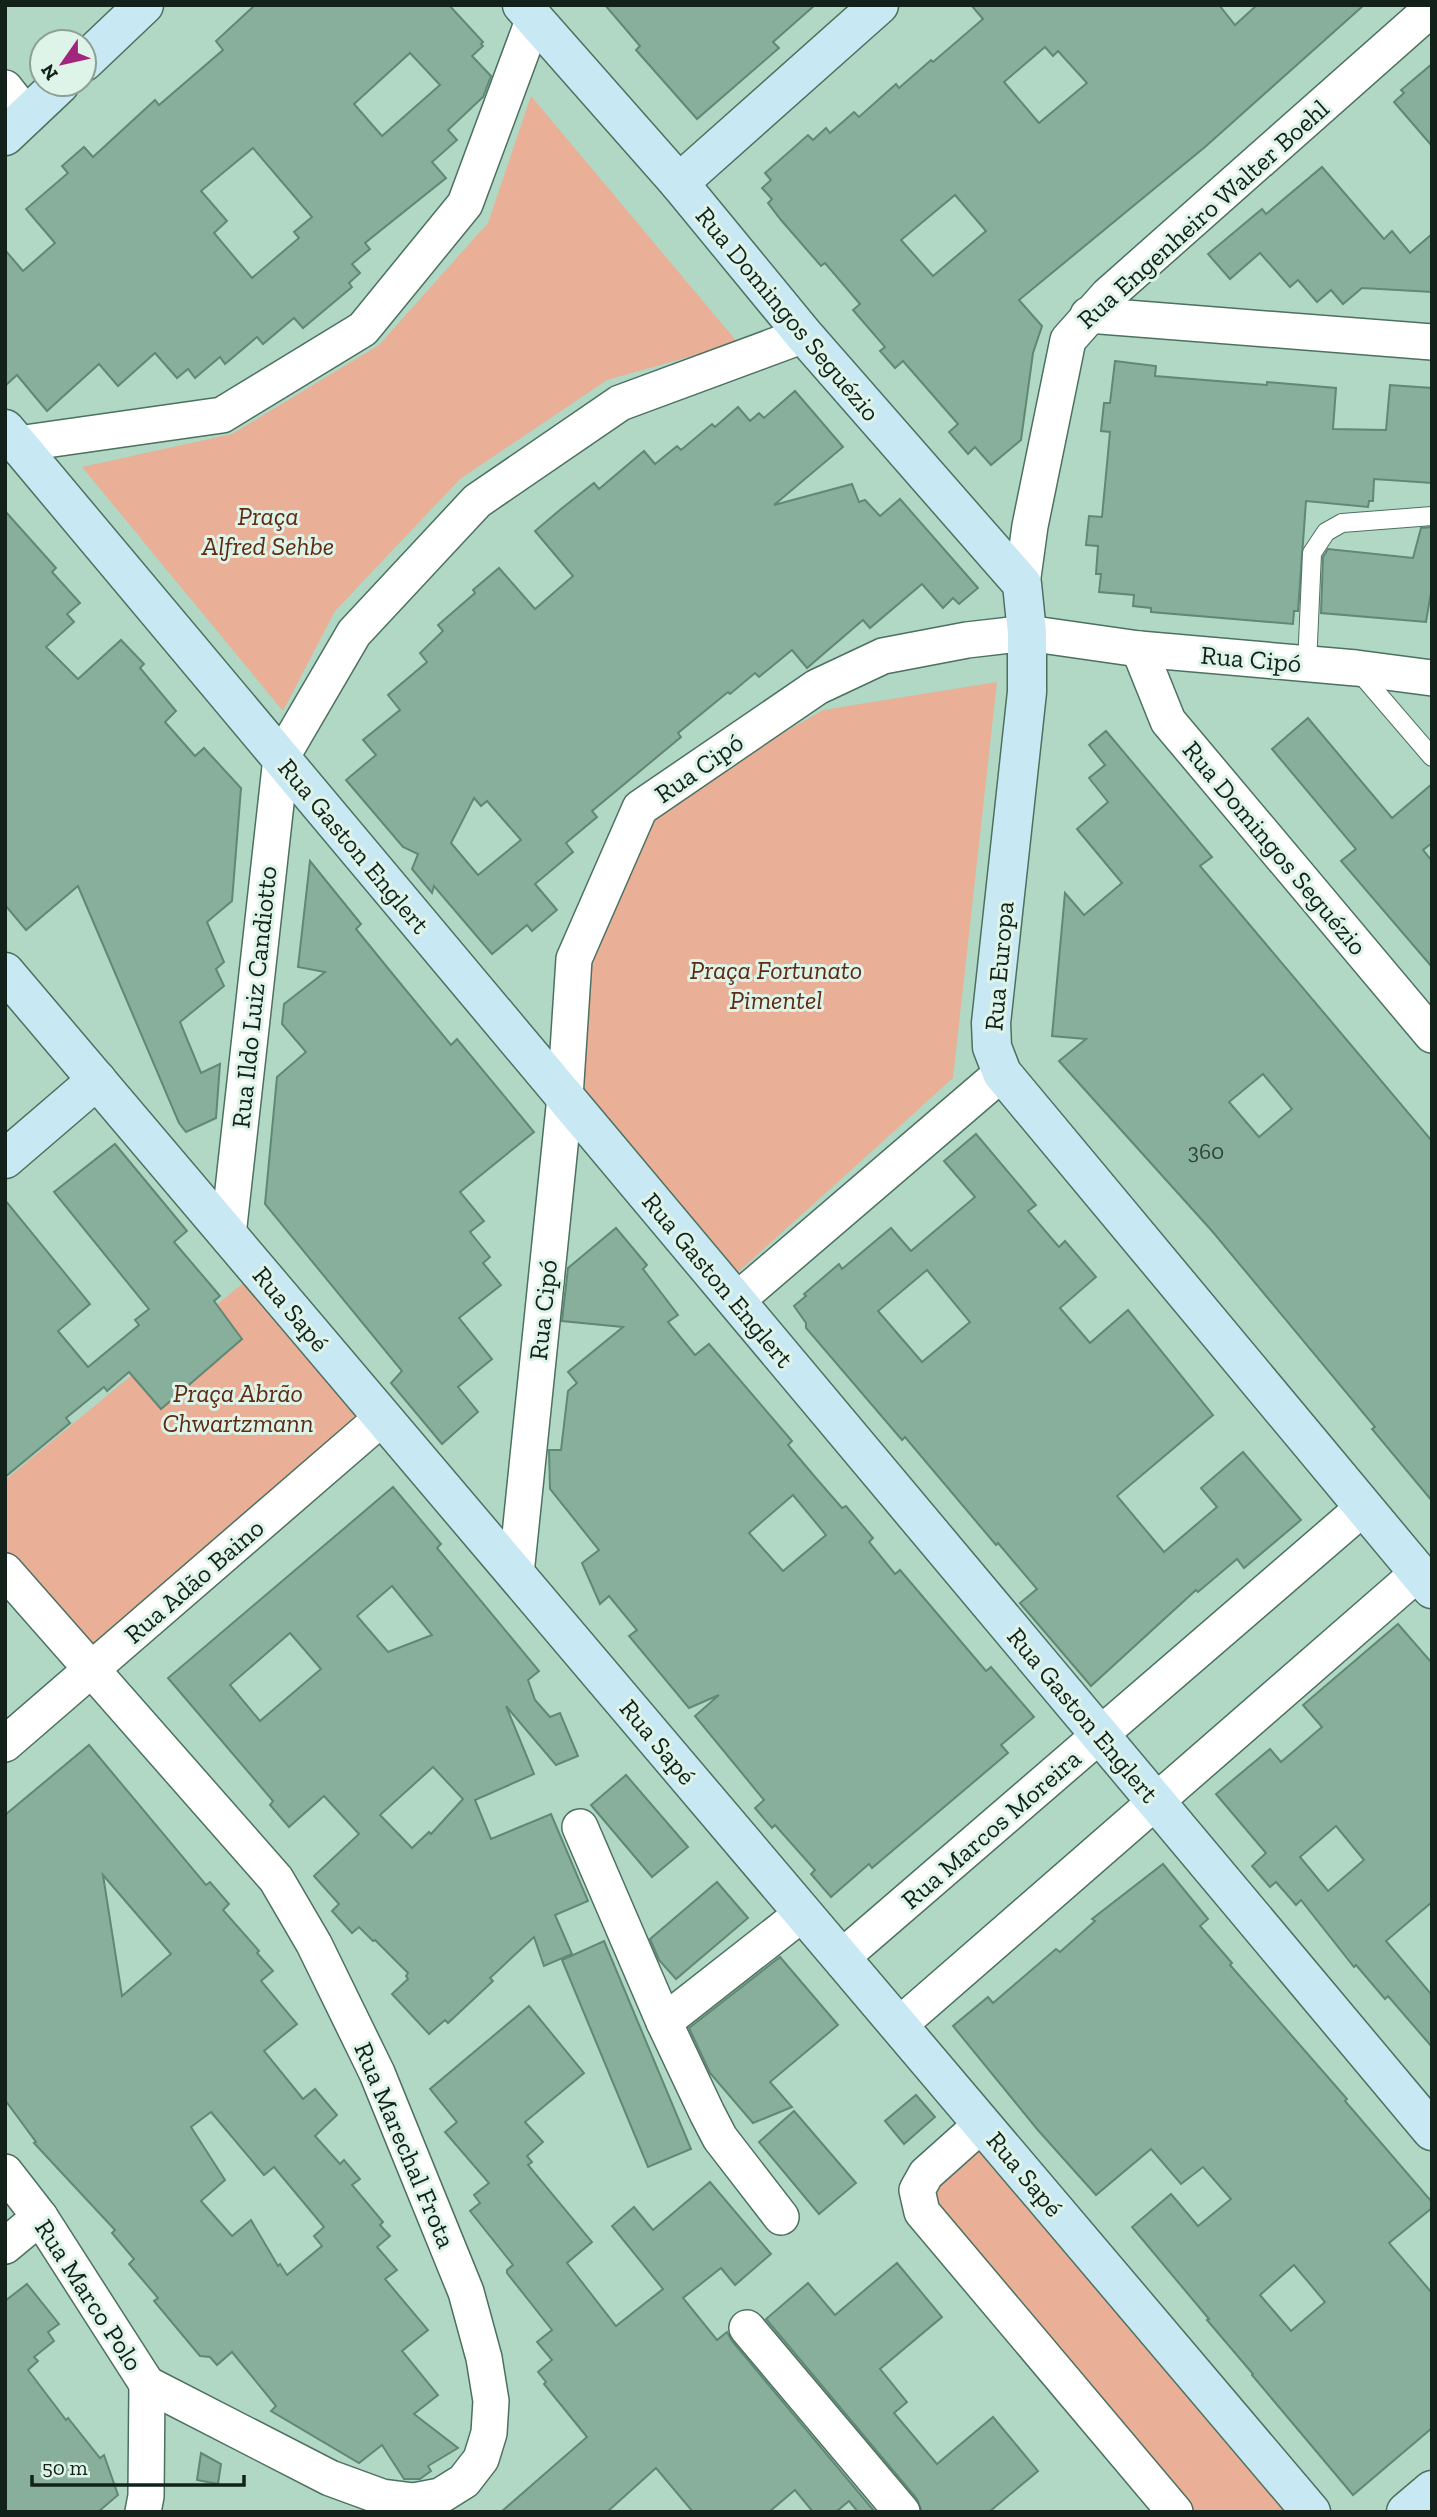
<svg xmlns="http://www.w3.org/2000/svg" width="1437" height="2517" viewBox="0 0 1437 2517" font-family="'Zilla Slab',serif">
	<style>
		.green { fill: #e9af97 }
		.building { fill: #87af9b; stroke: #618775; stroke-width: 2; fill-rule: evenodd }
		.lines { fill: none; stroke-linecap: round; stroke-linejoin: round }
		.lane-casing { stroke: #4c715f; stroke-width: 20 }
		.street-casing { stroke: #4c715f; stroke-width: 38 }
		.secondary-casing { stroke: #4c715f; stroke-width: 41 }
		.lane { stroke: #fff; stroke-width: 18 }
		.street { stroke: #fff; stroke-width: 35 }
		.secondary { stroke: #c8e8f3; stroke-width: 38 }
		.labels { text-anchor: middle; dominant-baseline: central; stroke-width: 6; stroke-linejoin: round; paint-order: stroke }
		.number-label { font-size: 23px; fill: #2f453b }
		.street-label { font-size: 26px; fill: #12221b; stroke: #dff4e9 }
		.park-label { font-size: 26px; font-style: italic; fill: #5e2a12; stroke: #dff4e9 }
	</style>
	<rect width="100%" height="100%" fill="#b0d8c4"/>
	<!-- green -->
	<g class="green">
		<polygon points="531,96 738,343 607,380 460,479 335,611 283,711 82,467 232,434 379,345 488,223"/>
		<polygon points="997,682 953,1078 737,1273 580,1088 581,965 647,812 823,710"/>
		<polygon points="254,1274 374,1417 86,1650 5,1559 5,1480"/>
		<polygon points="979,2138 1297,2512 1189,2512 932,2208 937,2178"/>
	</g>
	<!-- building -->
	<g class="building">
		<path d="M 255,5 L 449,5 L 483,42 L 481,44 L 483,46 L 472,56 L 491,76 L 483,97 L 448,130 L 457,140 L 432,162 L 446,178 L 365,243 L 370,249 L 352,264 L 360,273 L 349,283 L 352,287 L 303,328 L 294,318 L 263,344 L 257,337 L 225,364 L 220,357 L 195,378 L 188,369 L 177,378 L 155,353 L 118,386 L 99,364 L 47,411 L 17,375 L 5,386 L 5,250 L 23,271 L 55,243 L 26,209 L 68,173 L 62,166 L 84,147 L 93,157 L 155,100 L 159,105 L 223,50 L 216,41 ZM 410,53 L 440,85 L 382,136 L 354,104 ZM 253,148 L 312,217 L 294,232 L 299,238 L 252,278 L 214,233 L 227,221 L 201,191 Z"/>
		<polygon points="605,5 815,5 773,42 779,48 697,119 636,50 640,46"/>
		<path d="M 971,5 L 1219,5 L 1235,25 L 1257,5 L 1364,5 L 1205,147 L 1019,300 L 1042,326 L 1033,353 L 1021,440 L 991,465 L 975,447 L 968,454 L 949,432 L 958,424 L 903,361 L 895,368 L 880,351 L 885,347 L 853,310 L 860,304 L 825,263 L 821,266 L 781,220 L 768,203 L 772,199 L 762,188 L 771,180 L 765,173 L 808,135 L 813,140 L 826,128 L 830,133 L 854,112 L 859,117 L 896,84 L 899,88 L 931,60 L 933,62 L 983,19 ZM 1045,47 L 1053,56 L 1058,51 L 1087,83 L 1039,123 L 1004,82 ZM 955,195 L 986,231 L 933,276 L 901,240 Z"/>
		<polygon points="1432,64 1432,146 1394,102 1404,93 1401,90"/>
		<polygon points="1322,167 1384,239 1392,231 1410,253 1432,234 1432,292 1362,288 1343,304 1331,290 1317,302 1298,280 1290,287 1260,253 1230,279 1208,254 1262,209 1266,214"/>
		<polygon points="1115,361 1156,366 1155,376 1267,385 1267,382 1336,388 1333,429 1386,430 1390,385 1432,388 1432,483 1374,479 1373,501 1369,501 1368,507 1306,501 1298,611 1294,611 1293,624 1151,612 1151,608 1133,606 1134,595 1099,592 1101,574 1096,574 1098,546 1086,545 1089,516 1102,517 1110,432 1101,431 1104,403 1110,403"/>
		<path d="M 795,391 L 843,447 L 774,505 L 852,484 L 859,502 L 865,500 L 880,516 L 900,499 L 978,588 L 959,604 L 953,598 L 943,608 L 922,584 L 870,628 L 863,620 L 807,668 L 792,650 L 759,677 L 755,673 L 730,694 L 728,692 L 678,733 L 681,737 L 592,811 L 597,817 L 566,843 L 573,852 L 535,884 L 557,910 L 532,931 L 527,925 L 492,954 L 434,886 L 432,893 L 412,869 L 418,854 L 403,847 L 346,780 L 376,755 L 363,740 L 400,710 L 388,695 L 427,662 L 420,653 L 443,631 L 438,625 L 475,593 L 473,590 L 499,568 L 535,609 L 573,576 L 535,531 L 561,509 L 594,483 L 599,489 L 644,451 L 655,464 L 677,446 L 681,450 L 712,424 L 715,427 L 738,407 L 750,421 L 759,413 L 764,418 ZM 474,798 L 481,806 L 487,801 L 521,840 L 478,875 L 451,843 Z"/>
		<polygon points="5,511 56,568 52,572 80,603 67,614 74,622 46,647 78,679 121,640 144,664 140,668 176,711 165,722 195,756 204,748 241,788 232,901 207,922 224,962 216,969 224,986 180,1022 201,1073 220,1064 216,1118 186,1132 179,1123 78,886 26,930 5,905"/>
		<polygon points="1432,527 1432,587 1426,622 1321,613 1323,557 1328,549 1413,558 1421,528"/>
		<polygon points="1308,718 1392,818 1432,784 1432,843 1423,850 1432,861 1432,967 1341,861 1356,849 1272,749"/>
		<path d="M 1106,731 L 1212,857 L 1200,866 L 1432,1141 L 1432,1501 L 1372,1429 L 1375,1427 L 1212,1231 L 1059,1061 L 1086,1039 L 1052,1036 L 1065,893 L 1084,915 L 1122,883 L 1077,829 L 1108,802 L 1089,778 L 1105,765 L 1089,745 ZM 1263,1074 L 1292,1109 L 1259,1137 L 1229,1102 Z"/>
		<polygon points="310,861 361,924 356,929 391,972 451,1045 457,1039 534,1132 460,1192 484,1221 470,1232 490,1257 483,1263 501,1285 459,1318 492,1359 458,1387 478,1412 442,1444 391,1383 402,1371 265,1204 277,1077 306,1052 282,1024 284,1004 325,972 298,967"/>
		<path d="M 976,1134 L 1036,1205 L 1028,1211 L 1059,1247 L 1065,1241 L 1096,1277 L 1060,1308 L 1090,1343 L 1128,1310 L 1213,1415 L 1117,1496 L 1164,1552 L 1217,1507 L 1201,1488 L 1243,1452 L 1301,1520 L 1244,1568 L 1237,1559 L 1198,1592 L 1196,1590 L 1091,1686 L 1020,1603 L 1037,1589 L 998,1543 L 996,1545 L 905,1437 L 902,1440 L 806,1328 L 806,1323 L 794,1306 L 806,1296 L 804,1294 L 839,1264 L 842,1269 L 891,1228 L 911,1251 L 975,1197 L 944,1161 ZM 927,1270 L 970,1322 L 922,1362 L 878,1311 Z"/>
		<polygon points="115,1144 187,1231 174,1242 220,1296 214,1301 242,1339 161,1409 129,1372 107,1391 104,1387 66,1418 70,1423 5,1477 5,1200 90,1304 58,1331 88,1367 139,1325 135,1320 149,1309 54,1192"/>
		<path d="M 616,1228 L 647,1265 L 643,1269 L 678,1315 L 668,1322 L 695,1355 L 709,1344 L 792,1441 L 788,1445 L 815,1477 L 842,1508 L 846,1506 L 873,1538 L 869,1542 L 895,1574 L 900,1570 L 986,1671 L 991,1667 L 1034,1717 L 1001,1745 L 1008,1753 L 872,1868 L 869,1864 L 831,1897 L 811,1874 L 815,1870 L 775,1825 L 772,1828 L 755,1808 L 764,1800 L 695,1716 L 719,1695 L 689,1708 L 629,1636 L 637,1630 L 609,1596 L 600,1604 L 582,1563 L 599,1550 L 550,1489 L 549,1450 L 561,1450 L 568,1391 L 577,1383 L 568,1372 L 623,1327 L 562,1321 L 568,1268 ZM 793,1495 L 826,1535 L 783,1571 L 749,1533 Z"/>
		<path d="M 393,1487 L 441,1544 L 437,1548 L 539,1671 L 528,1680 L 535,1700 L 550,1717 L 560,1713 L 578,1756 L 556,1765 L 506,1706 L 534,1774 L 475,1800 L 491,1839 L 551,1814 L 588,1901 L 555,1915 L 572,1954 L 544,1966 L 534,1937 L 490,1978 L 493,1981 L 448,2023 L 445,2020 L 429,2034 L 392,1994 L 408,1979 L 406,1976 L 408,1973 L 375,1940 L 373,1941 L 359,1927 L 352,1933 L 332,1911 L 339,1904 L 314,1876 L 359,1834 L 324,1796 L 289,1827 L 270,1805 L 273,1801 L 168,1678 ZM 392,1586 L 432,1635 L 388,1652 L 357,1616 ZM 290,1633 L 321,1669 L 260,1721 L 230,1685 ZM 433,1767 L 463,1799 L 431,1834 L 429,1832 L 412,1848 L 380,1815 Z"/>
		<path d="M 1398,1624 L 1432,1663 L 1432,1902 L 1386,1941 L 1432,1995 L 1432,2047 L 1388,1996 L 1385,1999 L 1356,1965 L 1354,1967 L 1301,1900 L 1296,1905 L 1276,1882 L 1270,1887 L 1252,1866 L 1266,1853 L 1216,1794 L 1270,1749 L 1281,1762 L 1322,1727 L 1303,1705 ZM 1336,1826 L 1364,1860 L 1328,1891 L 1300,1857 Z"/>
		<path d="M 89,1745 L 206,1885 L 210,1882 L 229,1904 L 223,1910 L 259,1951 L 257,1953 L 273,1971 L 261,1981 L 297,2024 L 264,2051 L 303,2099 L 315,2089 L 337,2115 L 315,2136 L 340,2164 L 344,2160 L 360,2179 L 352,2185 L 383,2222 L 380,2225 L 390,2236 L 377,2247 L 397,2270 L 385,2279 L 428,2330 L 402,2351 L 438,2395 L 414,2414 L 458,2448 L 428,2466 L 431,2471 L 420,2479 L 404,2479 L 382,2445 L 359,2463 L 271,2411 L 276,2406 L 232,2352 L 217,2365 L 210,2357 L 200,2356 L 154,2301 L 158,2298 L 129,2264 L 134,2259 L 112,2233 L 115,2230 L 34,2143 L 36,2142 L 5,2100 L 5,1815 ZM 103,1875 L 171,1954 L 122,1996 ZM 211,2112 L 264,2175 L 274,2167 L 324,2227 L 314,2236 L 322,2246 L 287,2275 L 280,2264 L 278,2266 L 251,2220 L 232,2236 L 201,2201 L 225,2180 L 191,2127 Z"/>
		<polygon points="626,1775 688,1847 652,1877 591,1805"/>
		<path d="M 1163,1864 L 1208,1919 L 1200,1926 L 1232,1963 L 1230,1965 L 1347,2099 L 1345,2101 L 1432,2202 L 1432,2208 L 1389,2243 L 1432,2293 L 1432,2428 L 1353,2495 L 1252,2375 L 1253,2374 L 1207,2320 L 1209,2319 L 1132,2227 L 1171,2194 L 1198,2226 L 1231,2199 L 1203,2167 L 1181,2184 L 1151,2149 L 1096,2195 L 1037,2129 L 953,2026 L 988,1997 L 993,2003 L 1056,1949 L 1060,1952 L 1095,1921 L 1092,1919 ZM 1294,2265 L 1325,2302 L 1291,2331 L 1260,2295 Z"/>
		<polygon points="717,1882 748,1918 676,1979 659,1960 650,1939"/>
		<polygon points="604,1941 691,2149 648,2167 562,1960"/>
		<polygon points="780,1957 838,2025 770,2082 792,2107 753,2123 710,2073 689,2028"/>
		<polygon points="529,2006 584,2073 525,2122 543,2142 527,2156 532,2162 528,2165 592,2242 567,2263 616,2326 663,2289 612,2226 634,2207 653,2230 710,2182 771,2254 735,2285 721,2268 683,2298 717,2340 727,2332 732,2341 875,2512 858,2512 849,2501 836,2512 813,2512 795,2490 769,2512 693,2512 656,2468 607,2512 501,2512 587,2437 544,2384 546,2382 538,2372 552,2360 537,2342 552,2330 507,2273 507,2270 513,2265 470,2211 480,2203 474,2195 489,2183 445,2132 457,2122 430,2089"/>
		<polygon points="916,2095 935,2117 904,2144 885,2121"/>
		<polygon points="794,2111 856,2183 819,2214 759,2142"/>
		<polygon points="897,2263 942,2317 880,2369 907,2402 894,2413 937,2464 993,2417 1038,2471 989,2512 922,2512 917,2499 766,2319 808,2283 835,2315"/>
		<polygon points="27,2284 59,2324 48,2332 54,2341 34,2357 38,2361 28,2370 66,2420 68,2418 100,2458 104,2455 118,2495 98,2512 5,2512 5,2301"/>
		<polygon points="201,2453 221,2464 218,2484 197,2480"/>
	</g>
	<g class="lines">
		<!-- lane casing -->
		<g class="lane-casing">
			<g id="lane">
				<polyline points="1307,665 1312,553 1326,532 1342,523 1432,516"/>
				<polyline points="1359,672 1432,757"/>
			</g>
		</g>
		<!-- street casing -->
		<g class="street-casing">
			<g id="street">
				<polyline points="5,88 27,116"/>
				<polyline points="1088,315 1432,342"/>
				<polyline points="18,444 222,415 363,329 465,204 534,18"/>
				<polyline points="1022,584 1030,526 1068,340 1108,295 1432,8"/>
				<polyline points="1139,649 1168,721 1432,1035"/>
				<polyline points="228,1235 281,758 354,633 477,501 620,403 804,335"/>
				<polyline points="736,1301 1002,1073"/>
				<polyline points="5,1571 276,1879 314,1944 377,2073 466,2292 484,2358 491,2401 489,2433 481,2459 464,2481 440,2496 414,2501 382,2497 330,2478 147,2384"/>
				<polyline points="516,1574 565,1097 574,959 640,808 817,687 883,656 967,640 1027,633 1139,649 1356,668 1432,678"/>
				<polyline points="5,1744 383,1417"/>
				<polyline points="580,1827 664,2022 707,2113 720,2138 781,2217"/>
				<polyline points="841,1958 1364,1507"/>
				<polyline points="664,2022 803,1913"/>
				<polyline points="898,2026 1418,1573"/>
				<polyline points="982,2124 926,2174 917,2190 922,2212 1175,2512"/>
				<polyline points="5,2172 40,2217 147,2384"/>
				<polyline points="5,2246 40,2217"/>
				<polyline points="747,2328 902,2512"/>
				<polyline points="143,2512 146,2496 147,2384"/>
			</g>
		</g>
		<!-- secondary casing -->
		<g class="secondary-casing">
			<g id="secondary">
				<polyline points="522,5 679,183 804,335 1022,584 1027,633 1027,692 991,1023 992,1047 1002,1073 1432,1589"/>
				<polyline points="84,62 144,5"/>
				<polyline points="5,136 60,84"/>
				<polyline points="679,183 879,5"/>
				<polyline points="5,429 1432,2131"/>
				<polyline points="5,972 1311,2512"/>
				<polyline points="5,1159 97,1080"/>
				<polyline points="1406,2512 1432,2490"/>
			</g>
		</g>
		<!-- lane -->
		<use href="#lane" class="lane"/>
		<!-- street -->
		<use href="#street" class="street"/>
		<!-- secondary -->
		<use href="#secondary" class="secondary"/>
	</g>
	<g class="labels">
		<!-- number labels -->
		<g class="number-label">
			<text x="1206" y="1151">360</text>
		</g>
		<!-- street labels -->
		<g class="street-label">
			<text transform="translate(1203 214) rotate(-42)">Rua Engenheiro Walter Boehl</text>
			<text transform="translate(788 314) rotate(50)">Rua Domingos Seguézio</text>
			<text transform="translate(1251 659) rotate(5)">Rua Cipó</text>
			<text transform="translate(699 768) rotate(-35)">Rua Cipó</text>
			<text transform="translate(354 846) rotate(50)">Rua Gaston Englert</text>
			<text transform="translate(1275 848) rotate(50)">Rua Domingos Seguézio</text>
			<text transform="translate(999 966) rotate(-85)">Rua Europa</text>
			<text transform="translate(254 997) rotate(-84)">Rua Ildo Luiz Candiotto</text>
			<text transform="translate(718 1280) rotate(50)">Rua Gaston Englert</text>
			<text transform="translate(291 1309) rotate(50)">Rua Sapé</text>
			<text transform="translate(543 1310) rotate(-84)">Rua Cipó</text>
			<text transform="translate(194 1581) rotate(-41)">Rua Adão Baino</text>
			<text transform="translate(1083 1715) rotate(50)">Rua Gaston Englert</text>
			<text transform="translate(658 1742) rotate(50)">Rua Sapé</text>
			<text transform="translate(991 1829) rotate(-41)">Rua Marcos Moreira</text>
			<text transform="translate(405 2145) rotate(67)">Rua Marechal Frota</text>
			<text transform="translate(1025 2174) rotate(50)">Rua Sapé</text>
			<text transform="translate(89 2295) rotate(57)">Rua Marco Polo</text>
		</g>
		<!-- park labels -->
		<g class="park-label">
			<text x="268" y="516">Praça<tspan x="268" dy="30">Alfred Sehbe</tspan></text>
			<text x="776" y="970">Praça Fortunato<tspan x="776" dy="30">Pimentel</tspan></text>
			<text x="238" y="1393">Praça Abrão<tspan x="238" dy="30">Chwartzmann</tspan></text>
		</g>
	</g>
	<!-- border -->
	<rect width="1437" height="2517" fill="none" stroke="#12221b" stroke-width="14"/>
	<!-- north arrow -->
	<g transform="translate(63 63) rotate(236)"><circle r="33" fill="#dff4e9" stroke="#8da097" stroke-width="2"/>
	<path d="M0-5L12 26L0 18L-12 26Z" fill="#a1267c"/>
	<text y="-10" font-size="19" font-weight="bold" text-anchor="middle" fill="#12221b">N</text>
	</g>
	<!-- scale -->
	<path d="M32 2475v10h212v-10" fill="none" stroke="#12221b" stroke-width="3.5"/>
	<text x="42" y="2475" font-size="21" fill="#12221b" stroke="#dff4e9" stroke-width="5" paint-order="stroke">50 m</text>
</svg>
